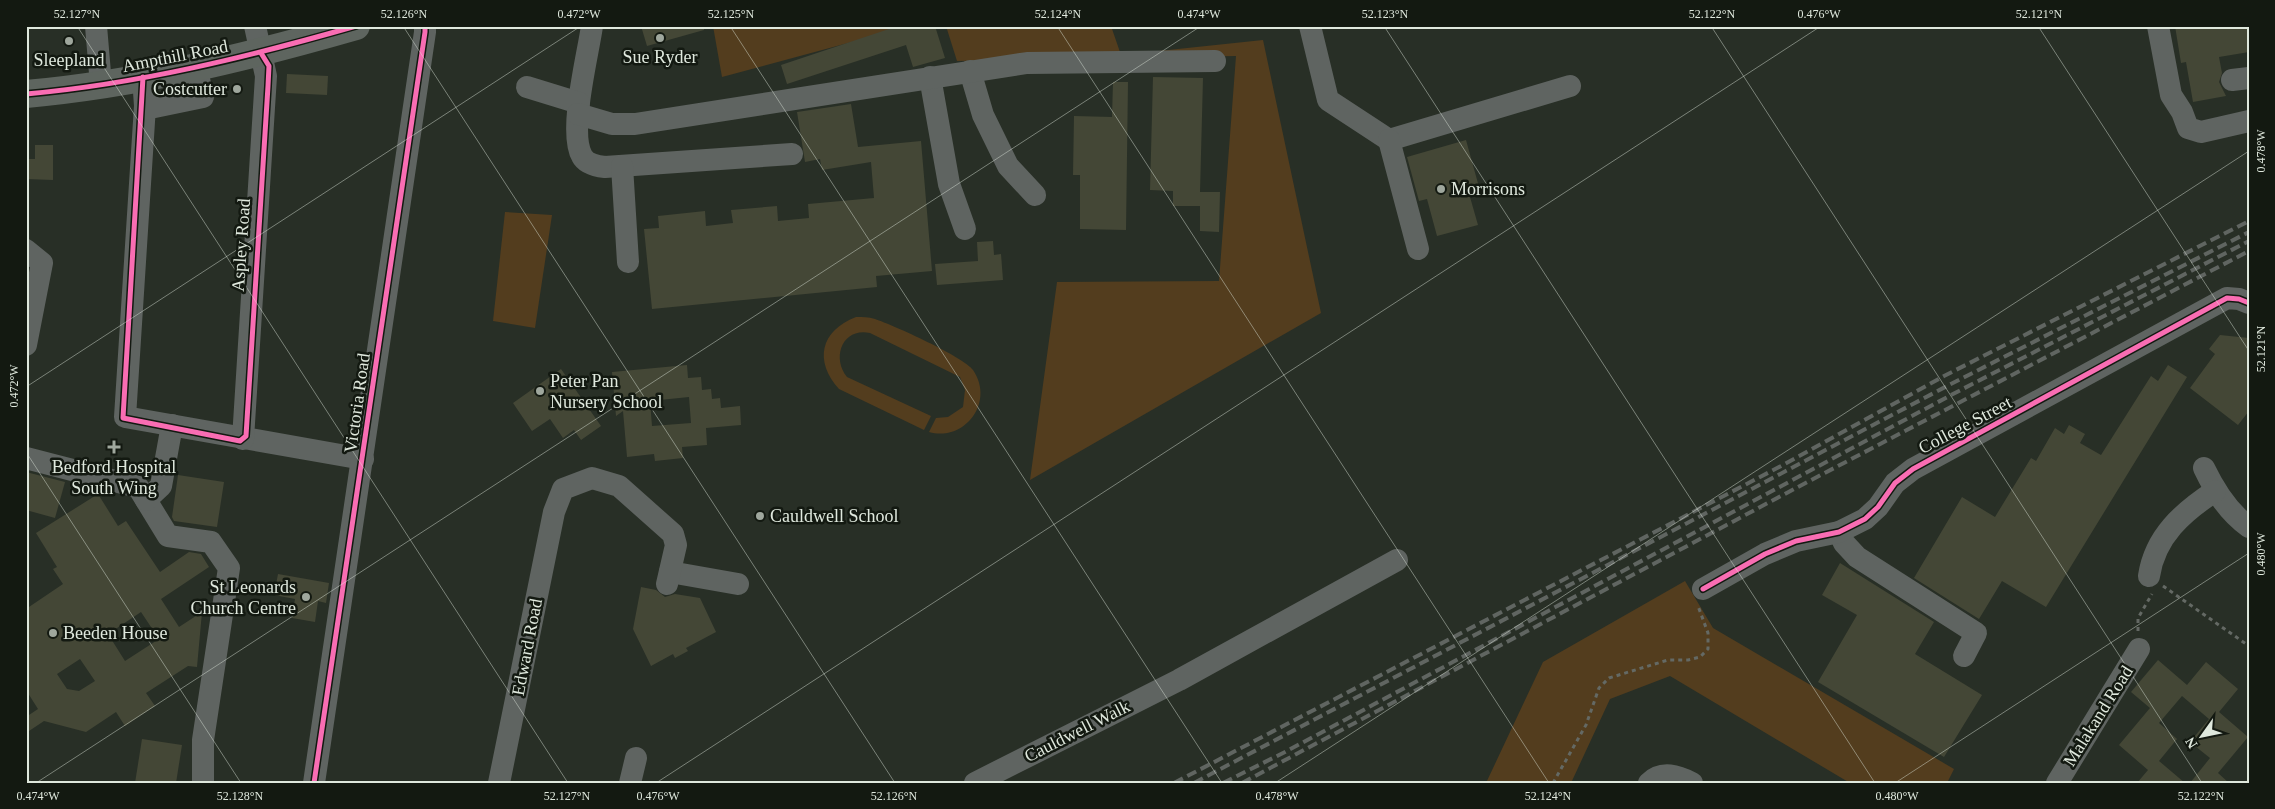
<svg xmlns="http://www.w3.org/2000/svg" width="2275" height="809" viewBox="0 0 2275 809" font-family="'Times New Roman',serif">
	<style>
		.green { fill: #533d1e }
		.building { fill: #444736; fill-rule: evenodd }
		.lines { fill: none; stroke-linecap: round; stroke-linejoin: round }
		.path { stroke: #646964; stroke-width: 3; stroke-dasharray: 4 4; stroke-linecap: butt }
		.minor { stroke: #5f6461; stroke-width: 22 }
		.major { stroke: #5e655f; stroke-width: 28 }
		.rail { stroke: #606561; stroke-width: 4; stroke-dasharray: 10 5; stroke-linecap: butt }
		.cycleway-casing { stroke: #131911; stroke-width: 8 }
		.cycleway { stroke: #f96db3; stroke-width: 5 }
		.ticks { fill: none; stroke: #dfe8dd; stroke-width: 1; stroke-opacity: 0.45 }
		.poi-dot { fill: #9fa79d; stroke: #131911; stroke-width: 2 }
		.labels { text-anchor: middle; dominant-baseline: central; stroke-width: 5; stroke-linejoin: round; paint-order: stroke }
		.street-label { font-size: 18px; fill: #dfe8dd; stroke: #131911 }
		.poi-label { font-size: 18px; fill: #dfe8dd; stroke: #131911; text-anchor: start }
		.neatline { fill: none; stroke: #dfe8dd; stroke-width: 2 }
		.ticks-label { font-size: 12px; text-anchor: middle; fill: #dfe8dd }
	</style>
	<rect width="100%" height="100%" fill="#282f26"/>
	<!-- green -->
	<g class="green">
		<polygon points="713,26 911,26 722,77"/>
		<polygon points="946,26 1111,26 1121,55 1263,40 1321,313 1030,480 1057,282 1219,281 1236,56 957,61"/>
		<polygon points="505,212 552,215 535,328 493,321"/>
		<path d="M 856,317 C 863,317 868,317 875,319 C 893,325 964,357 973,370 C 995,402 965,442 929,432 L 936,418 L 948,417 L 963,407 L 965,390 L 960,377 L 870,333 C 843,327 831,357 847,377 L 931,416 L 924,430 L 839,389 C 814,361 820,331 856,317 Z"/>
		<polygon points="1685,581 1713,628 1954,769 1947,783 1850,783 1670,676 1610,699 1571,783 1486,783 1543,662"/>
	</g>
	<!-- building -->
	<g class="building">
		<polygon points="641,26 704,26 704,30 647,46"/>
		<polygon points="898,26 935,26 945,58 913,67 906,45 787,84 781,65"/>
		<polygon points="2175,26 2249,26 2249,52 2219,57 2222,73 2219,82 2226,96 2193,102 2186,62 2181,63"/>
		<polygon points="287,74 328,76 327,95 286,93"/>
		<polygon points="1153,77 1203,78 1200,192 1220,192 1219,232 1200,231 1200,206 1173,206 1173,191 1150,190"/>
		<polygon points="1113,82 1128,82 1126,230 1080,229 1080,175 1073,175 1074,116 1112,117"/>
		<polygon points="851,104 858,147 921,141 932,271 876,276 877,287 652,309 644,229 659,228 658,216 705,211 706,226 733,223 731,210 777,206 778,221 809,218 808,204 874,198 871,162 822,170 820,159 805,162 797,112"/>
		<polygon points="1466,140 1479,187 1468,190 1478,225 1437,236 1427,199 1419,201 1407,157"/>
		<polygon points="35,145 53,145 53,180 26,179 26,159 35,159"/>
		<polygon points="993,241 994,255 1001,254 1003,280 937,285 935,264 978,261 977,242"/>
		<polygon points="2220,335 2249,338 2249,411 2238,425 2190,388 2215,354 2209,349"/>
		<path d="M 687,365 L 688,378 L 701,377 L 702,390 L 711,389 L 712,399 L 720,398 L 721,408 L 740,406 L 741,425 L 706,428 L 707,445 L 682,447 L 683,458 L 655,461 L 654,454 L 627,457 L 623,411 L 616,416 L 612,372 ZM 689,397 L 691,423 L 652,426 L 650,401 Z"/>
		<polygon points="2168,365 2187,377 2046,607 2002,581 1979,619 1914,578 1962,497 1995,517 2031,458 2036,461 2055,428 2064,434 2069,425 2085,434 2080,443 2101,455 2151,376 2158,381"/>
		<polygon points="561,369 601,426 581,440 574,430 563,438 550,419 532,431 513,403"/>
		<polygon points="26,472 65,482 55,518 26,510"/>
		<polygon points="178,475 224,482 217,527 174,521 172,517"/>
		<path d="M 98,494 L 118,526 L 126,521 L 160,572 L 189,552 L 201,554 L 209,567 L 161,599 L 179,627 L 202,612 L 197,667 L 188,666 L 146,693 L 155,706 L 125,726 L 116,712 L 86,732 L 44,721 L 26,733 L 26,717 L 38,709 L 26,690 L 26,609 L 63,584 L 53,569 L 57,567 L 36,533 ZM 141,612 L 159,639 L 125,661 L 108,634 ZM 80,659 L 95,681 L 79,691 L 67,689 L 57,674 Z"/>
		<polygon points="1840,563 1934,622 1915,654 1982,695 1944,757 1818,682 1857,615 1822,595"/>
		<polygon points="278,574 329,583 326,603 318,601 315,622 292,618 295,599 274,595"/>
		<polygon points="641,587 656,590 665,597 675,594 700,598 716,632 686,648 688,651 675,658 673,654 651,666 633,629"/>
		<polygon points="2158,660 2187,685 2206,662 2238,689 2219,712 2248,737 2218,773 2229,783 2190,783 2210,758 2190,742 2209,719 2182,696 2159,723 2177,739 2159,761 2185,783 2137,783 2148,770 2119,745 2150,708 2131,692"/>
		<polygon points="142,739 182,745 176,783 135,783"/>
	</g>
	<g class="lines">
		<!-- path -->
		<g class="path">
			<polyline points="2163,586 2249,646"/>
			<polyline points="2138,631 2138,618 2152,594"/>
			<polyline points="1553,783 1586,725 1599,688 1609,678 1668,660 1688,660 1700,657 1708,649 1708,633 1698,606"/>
		</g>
		<!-- minor -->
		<g class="minor">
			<polyline points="96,26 101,85"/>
			<path d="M 592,26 C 588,55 568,132 582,156 C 586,164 596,166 605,167 L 792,154"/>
			<polyline points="1310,26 1328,100 1389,140 1570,86"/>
			<polyline points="2158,26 2171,95 2182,112 2188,128 2201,132 2249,121"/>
			<polyline points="970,71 983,115 1008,166 1035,195"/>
			<polyline points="143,77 145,106 125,417 363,459"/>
			<polyline points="930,77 949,184 965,229"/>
			<polyline points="2232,80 2249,78"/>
			<polyline points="527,87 579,103"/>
			<polyline points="145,109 203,97 196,66"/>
			<polyline points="578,114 612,124 635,124 1027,63 1215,61"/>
			<polyline points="1389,140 1418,249"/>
			<polyline points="622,166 628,262"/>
			<polyline points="26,250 42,263 26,345"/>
			<polyline points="243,439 266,76 255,26"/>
			<polyline points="26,458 138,487 168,536 211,542 229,568 203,740 203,783"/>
			<path d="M 2204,468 C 2215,491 2228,512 2249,527"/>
			<polyline points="146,500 161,486 172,425"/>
			<polyline points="1839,532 1844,543 1857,557 1976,633 1964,656"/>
			<polyline points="670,572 738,584"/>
			<path d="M 2149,576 C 2155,536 2183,512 2215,491"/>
			<polyline points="1703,589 1765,554 1796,541 1839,532 1865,519 1878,507 1895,483 1913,469 2227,298 2239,299 2249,303"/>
			<polyline points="314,783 425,32 425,26"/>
			<polyline points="499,783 554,512 563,489 592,478 619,486 673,534 676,545 667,584"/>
			<polyline points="630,783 636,758"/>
			<polyline points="975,783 1179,680 1397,560"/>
			<path d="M 1649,783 C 1662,770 1678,776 1692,783"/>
			<polyline points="2057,783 2139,649"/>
		</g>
		<!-- major -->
		<path class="major" d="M 26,94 C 138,84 248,57 356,26"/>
		<!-- rail -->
		<g class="rail">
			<polyline points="1174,783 1783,465 1944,376 2249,221"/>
			<polyline points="1194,783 1949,385 2249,232"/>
			<polyline points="1223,783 1285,752 1953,394 2249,241"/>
			<polyline points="1242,783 1796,488 2249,251"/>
		</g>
		<!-- cycleway casing -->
		<g class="cycleway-casing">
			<g id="cycleway">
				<polyline points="143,77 123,418 240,441 246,436 268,86 269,66 261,53"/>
				<path d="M 26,94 C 138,84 248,57 356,26"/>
				<polyline points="1703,589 1765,554 1796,541 1839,532 1865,519 1878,507 1895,483 1913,469 2227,298 2239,299 2249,303"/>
				<polyline points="314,783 425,32 425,26"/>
			</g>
		</g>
		<!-- cycleway -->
		<use href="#cycleway" class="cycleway"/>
	</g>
	<!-- ticks -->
	<path class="ticks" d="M 77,26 L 568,783M 403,26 L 895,783M 730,26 L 1222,783M 1057,26 L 1549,783M 1384,26 L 1875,783M 1711,26 L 2202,783M 2038,26 L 2249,351M 26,387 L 581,26M 26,452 L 241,783M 36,783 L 1201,26M 656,783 L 1821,26M 1275,783 L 2249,151M 1895,783 L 2249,553"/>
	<!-- markers -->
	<g class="poi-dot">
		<circle cx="660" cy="38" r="5"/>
		<circle cx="69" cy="41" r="5"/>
		<circle cx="237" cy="89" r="5"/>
		<circle cx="1441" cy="189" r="5"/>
		<circle cx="540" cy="391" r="5"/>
		<path d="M111.5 439.5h5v5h5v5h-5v5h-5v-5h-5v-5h5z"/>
		<circle cx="760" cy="516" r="5"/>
		<circle cx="306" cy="597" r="5"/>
		<circle cx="53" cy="633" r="5"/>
	</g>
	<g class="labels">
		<!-- street labels -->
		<g class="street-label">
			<text transform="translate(175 56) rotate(-11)">Ampthill Road</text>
			<text transform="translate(241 245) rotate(-86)">Aspley Road</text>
			<text transform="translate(357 403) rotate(-82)">Victoria Road</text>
			<text transform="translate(1965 425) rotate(-28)">College Street</text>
			<text transform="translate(527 647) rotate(-79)">Edward Road</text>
			<text transform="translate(2098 716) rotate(-58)">Malakand Road</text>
			<text transform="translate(1077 731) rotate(-27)">Cauldwell Walk</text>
		</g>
		<!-- poi labels -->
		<g class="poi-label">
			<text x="660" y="57" text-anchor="middle">Sue Ryder</text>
			<text x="69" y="60" text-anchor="middle">Sleepland</text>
			<text x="227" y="89" text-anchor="end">Costcutter</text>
			<text x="1451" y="189">Morrisons</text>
			<text x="550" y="381">Peter Pan<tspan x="550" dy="21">Nursery School</tspan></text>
			<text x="114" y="467" text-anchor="middle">Bedford Hospital<tspan x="114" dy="21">South Wing</tspan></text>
			<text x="770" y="516">Cauldwell School</text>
			<text x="296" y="587" text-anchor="end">St Leonards<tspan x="296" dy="21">Church Centre</tspan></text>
			<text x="63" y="633">Beeden House</text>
		</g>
	</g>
	<!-- border -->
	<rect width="2275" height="809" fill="none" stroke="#131911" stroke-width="55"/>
	<!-- north arrow -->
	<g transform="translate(2202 736) rotate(237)" stroke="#131911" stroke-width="4" paint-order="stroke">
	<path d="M0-4L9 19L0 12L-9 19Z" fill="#dfe8dd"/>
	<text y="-8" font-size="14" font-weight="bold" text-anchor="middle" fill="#dfe8dd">N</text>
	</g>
	<rect x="28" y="28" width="2220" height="754" class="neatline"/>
	<g class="ticks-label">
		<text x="77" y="18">52.127°N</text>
		<text x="404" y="18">52.126°N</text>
		<text x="579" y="18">0.472°W</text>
		<text x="731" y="18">52.125°N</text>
		<text x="1058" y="18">52.124°N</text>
		<text x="1199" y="18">0.474°W</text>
		<text x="1385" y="18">52.123°N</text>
		<text x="1712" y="18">52.122°N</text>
		<text x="1819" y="18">0.476°W</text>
		<text x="2039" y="18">52.121°N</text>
		<text transform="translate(2261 151) rotate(-90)" y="4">0.478°W</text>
		<text transform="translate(2261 349) rotate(-90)" y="4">52.121°N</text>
		<text transform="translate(14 386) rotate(-90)" y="4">0.472°W</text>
		<text transform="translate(2261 554) rotate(-90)" y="4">0.480°W</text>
		<text x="38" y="800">0.474°W</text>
		<text x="240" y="800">52.128°N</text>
		<text x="567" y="800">52.127°N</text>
		<text x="658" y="800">0.476°W</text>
		<text x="894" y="800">52.126°N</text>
		<text x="1277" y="800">0.478°W</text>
		<text x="1548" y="800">52.124°N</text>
		<text x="1897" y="800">0.480°W</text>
		<text x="2201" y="800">52.122°N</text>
	</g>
</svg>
